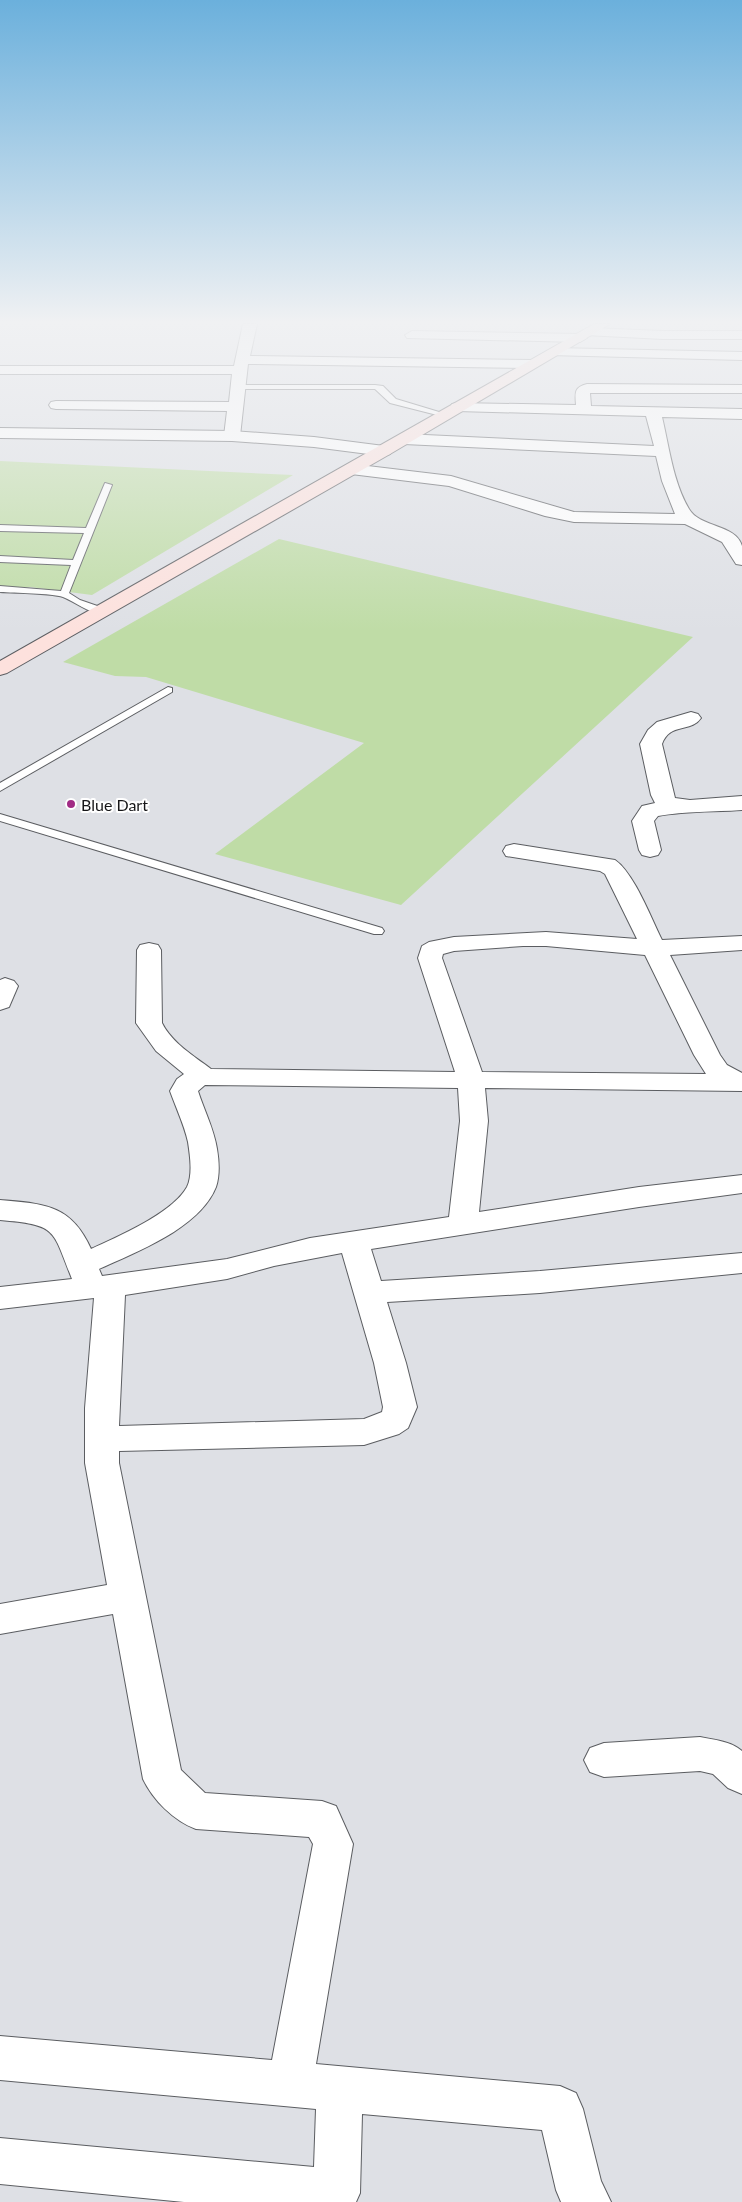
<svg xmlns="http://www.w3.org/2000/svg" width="742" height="2202" viewBox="0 0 742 2202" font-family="Lato,sans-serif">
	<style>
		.green { fill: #bfdca6 }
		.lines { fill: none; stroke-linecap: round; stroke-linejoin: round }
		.service-casing { stroke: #5b5d61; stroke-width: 2 }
		.minor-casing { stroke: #5b5d61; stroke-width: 2 }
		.tertiary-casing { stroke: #5b5d61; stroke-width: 2 }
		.secondary-casing { stroke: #5b5d61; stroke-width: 2 }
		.service { fill: #fff; fill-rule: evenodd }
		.minor { fill: #fff; fill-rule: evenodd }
		.tertiary { fill: #fff; fill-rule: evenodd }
		.secondary { fill: #fde1dd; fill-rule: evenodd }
		.poi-dot { fill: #a12b85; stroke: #fff; stroke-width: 2 }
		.labels { text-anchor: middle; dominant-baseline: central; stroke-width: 4; stroke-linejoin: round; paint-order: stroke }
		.poi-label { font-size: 16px; fill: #161618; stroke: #fff; text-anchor: start }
	</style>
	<rect width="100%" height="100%" fill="#dee0e5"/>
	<!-- green -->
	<g class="green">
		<polygon points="0,461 293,475 92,595 30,587 0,592"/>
		<polygon points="279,539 693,637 401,905 215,854 364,743 146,677 115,676 63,662"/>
	</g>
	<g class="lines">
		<!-- service casing -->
		<g class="service-casing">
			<g id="service">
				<polygon points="236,385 375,385 383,386 396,399 449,415 445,417 390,403 375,389 236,389"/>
				<path d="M 105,483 L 112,485 L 69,593 L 80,600 L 106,609 L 106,613 C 92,616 76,602 63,597 C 52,593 14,593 0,592 L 0,586 L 61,591 L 71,565 L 0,562 L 0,556 L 73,560 L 84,533 L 0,531 L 0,525 L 86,528 Z"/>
				<polygon points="168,687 172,688 172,692 0,791 0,783"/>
				<polygon points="0,814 382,928 384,931 382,934 374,934 0,821"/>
			</g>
		</g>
		<!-- minor casing -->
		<g class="minor-casing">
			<g id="minor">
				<polygon points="243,324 257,324 250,356 534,360 541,364 534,368 248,364 240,436 237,439 227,439 224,436 227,411 56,409 51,408 49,405 51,402 56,401 229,402 232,374 0,374 0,366 234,366"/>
				<polygon points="590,328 663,331 742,331 742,339 663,339 585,335 583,332"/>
				<polygon points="412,331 580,334 587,338 580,342 407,338 405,335"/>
				<polygon points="554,348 742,352 742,360 549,355 547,352"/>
				<path d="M 587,384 L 742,385 L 742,393 L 590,393 L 591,406 L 742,409 L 742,419 L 662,417 C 669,446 673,482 689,509 C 700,528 736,524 742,546 C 742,551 742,560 742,565 L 736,564 L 722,542 L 685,524 L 574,522 L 545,516 L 449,486 L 351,474 L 345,472 L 343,469 L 345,466 L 351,464 L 451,476 L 574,512 L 675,514 L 662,481 L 656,456 L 404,444 L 399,442 L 396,439 L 399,436 L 404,434 L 654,446 L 646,416 L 457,411 L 452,410 L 450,407 L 452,404 L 457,403 L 576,405 C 575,393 574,387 587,384 Z"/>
				<path d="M 691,712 L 698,714 L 701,718 C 691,733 670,722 662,744 L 675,798 L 690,800 L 742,796 L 742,810 C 714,812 685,811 658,816 L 654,821 L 661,850 L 658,855 L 650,857 L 642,855 L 639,850 L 632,821 L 642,806 L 655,803 L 651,795 L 640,744 L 648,730 L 657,722 Z"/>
				<path d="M 514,844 L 615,860 C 634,873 651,918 662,940 L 742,936 L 742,950 L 670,955 L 720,1055 L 727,1065 L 742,1073 L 742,1091 L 485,1088 L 488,1121 L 479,1212 L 639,1187 L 742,1175 L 742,1193 L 639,1207 L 371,1249 L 381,1281 L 540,1271 L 742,1253 L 742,1273 L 540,1293 L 387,1302 L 406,1363 L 417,1407 L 408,1428 L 399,1434 L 364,1445 L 119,1451 L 119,1463 L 181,1770 L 205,1793 L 322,1801 L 336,1806 L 353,1844 L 316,2064 L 560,2086 L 576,2093 L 583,2109 L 601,2181 L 611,2202 L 561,2202 L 556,2190 L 542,2130 L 362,2114 L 360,2193 L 356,2202 L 184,2202 L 0,2184 L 0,2138 L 314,2167 L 316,2109 L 0,2080 L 0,2036 L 272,2060 L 313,1844 L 309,1837 L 196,1829 C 174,1821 153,1800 143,1779 L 113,1614 L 0,1634 L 0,1604 L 107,1585 L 85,1463 L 85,1408 L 94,1298 L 0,1309 L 0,1287 L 72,1279 C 52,1229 58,1225 0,1220 L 0,1200 C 44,1204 71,1204 91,1249 C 117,1237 173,1213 187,1187 C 193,1175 190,1155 188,1142 C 184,1124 176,1108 170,1091 L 177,1079 L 184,1074 L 156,1051 L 136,1023 L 137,950 L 140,945 L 149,943 L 158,945 L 161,950 L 162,1023 C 172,1043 194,1056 211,1069 L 455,1072 L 418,958 L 422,946 L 429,942 L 454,937 L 546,932 L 637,939 L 605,874 L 600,871 L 506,856 L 503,851 L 506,846 ZM 523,946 L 546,946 L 645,955 L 694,1055 L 706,1074 L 482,1072 L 442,958 L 443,954 L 454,951 ZM 205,1085 L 458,1088 L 460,1121 L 449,1217 L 310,1238 L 227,1259 L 102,1276 L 99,1269 C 136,1252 200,1228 216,1187 C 220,1175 219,1161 217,1149 C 214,1129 204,1110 198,1091 ZM 342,1253 L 374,1363 L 383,1407 L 382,1412 L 364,1419 L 119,1426 L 125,1295 L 227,1279 L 274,1266 Z"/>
				<polygon points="5,978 14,981 18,986 9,1007 0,1010 0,980"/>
				<path d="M 700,1737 C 714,1740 731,1741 742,1751 L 742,1794 L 728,1788 L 713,1774 L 700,1771 L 604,1777 L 590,1772 L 584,1760 L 590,1748 L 604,1743 Z"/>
			</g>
		</g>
		<!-- tertiary casing -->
		<g class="tertiary-casing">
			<polygon id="tertiary" points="0,428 232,431 314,437 384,446 390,448 392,451 390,454 384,456 314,447 232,441 0,438"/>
		</g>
		<!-- secondary casing -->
		<g class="secondary-casing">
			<polygon id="secondary" points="594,324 610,324 390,454 7,673 0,675 0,661"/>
		</g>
		<!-- service -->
		<use href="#service" class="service"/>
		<!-- minor -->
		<use href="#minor" class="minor"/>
		<!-- tertiary -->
		<use href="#tertiary" class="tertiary"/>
		<!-- secondary -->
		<use href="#secondary" class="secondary"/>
	</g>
	<!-- sky -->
	<linearGradient id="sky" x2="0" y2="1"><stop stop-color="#6bb0dc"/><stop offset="0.51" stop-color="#f0f1f3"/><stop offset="1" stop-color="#f0f1f3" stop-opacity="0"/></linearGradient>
	<rect width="742" height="632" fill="url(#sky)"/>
	<!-- markers -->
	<circle class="poi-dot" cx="71" cy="804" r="5"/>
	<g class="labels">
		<!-- poi labels -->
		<g class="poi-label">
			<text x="81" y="804">Blue Dart</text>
		</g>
	</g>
</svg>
